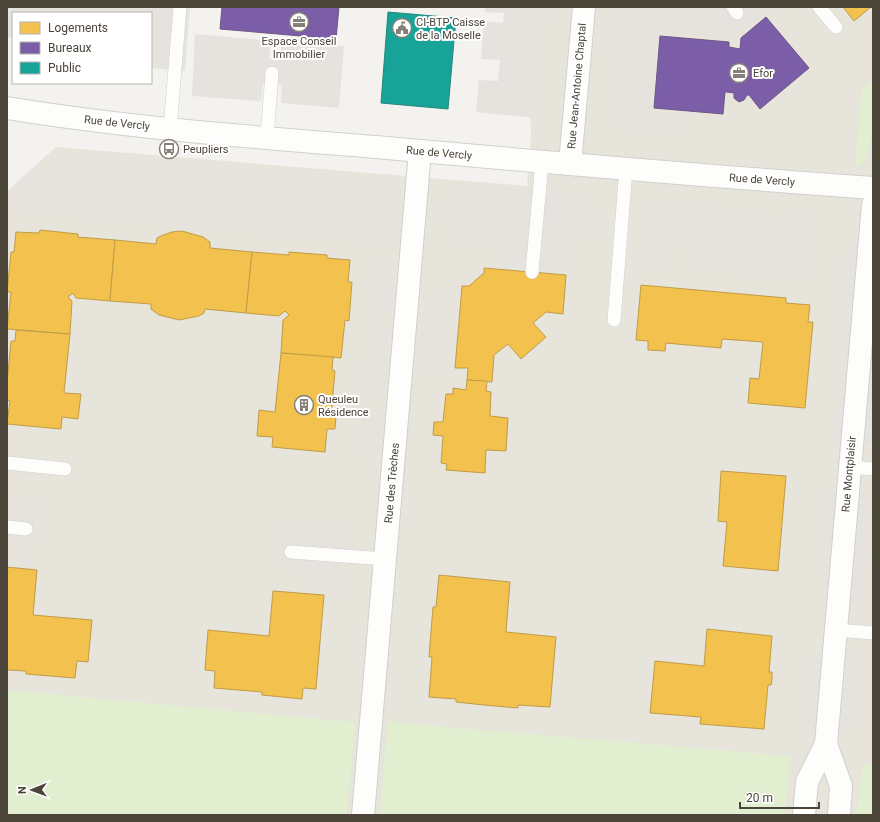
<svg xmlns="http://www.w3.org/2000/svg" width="880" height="822" viewBox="0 0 880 822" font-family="Roboto,sans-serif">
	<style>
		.residential { fill: #e7e4dc }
		.green { fill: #e1eecf }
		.parking { fill: #e6e3df }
		.homes { fill: #f2c14e; stroke: #c09c48 }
		.offices { fill: #7b5ea7; stroke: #6d5686 }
		.public { fill: #17a398; stroke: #27867c }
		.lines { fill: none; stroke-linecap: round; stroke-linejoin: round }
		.lane-casing { stroke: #d2d0cb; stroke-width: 14 }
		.street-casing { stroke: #d2d0cb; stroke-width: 24 }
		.lane { stroke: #fdfdfc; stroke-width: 13 }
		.street { stroke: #fdfdfc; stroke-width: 22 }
		.labels { text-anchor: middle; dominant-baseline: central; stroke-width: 4; stroke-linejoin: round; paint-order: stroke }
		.poi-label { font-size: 11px; fill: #4b4439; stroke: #fff; text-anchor: start }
		.street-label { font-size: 11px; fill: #4b4439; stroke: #fff }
	</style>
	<rect width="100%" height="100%" fill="#f4f2ee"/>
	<!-- residential -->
	<polygon class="residential" points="525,7 873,7 873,815 7,815 7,191 56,147 527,186 531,133"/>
	<!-- green -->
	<g class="green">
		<path d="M 873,80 C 873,99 877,163 855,168 L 862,89 Z"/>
		<polygon points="7,690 355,722 347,815 7,815"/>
		<polygon points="388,722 790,756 785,815 380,815"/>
		<polygon points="862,765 873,766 873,815 857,815"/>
	</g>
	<!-- parking -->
	<g class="parking">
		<polygon points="7,7 190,7 185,71 151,68 151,13 13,13 13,38 7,38"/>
		<polygon points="485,7 545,7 535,118 476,112 479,80 498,81 500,60 481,59 484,21 503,23 504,13 485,12"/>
		<polygon points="619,7 773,7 730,38 660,32 653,113 674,114 672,133 610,126"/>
		<polygon points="195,34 271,41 269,59 280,60 282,42 344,46 339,108 281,103 282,85 263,83 261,101 192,96"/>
		<polygon points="58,152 391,179 389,199 395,200 390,243 193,227 10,209 12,189 32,168 56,170"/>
		<polygon points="459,183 580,194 578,213 598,214 594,235 575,233 573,252 563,251 560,271 502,266 504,246 453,243 456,222 436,220 438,200 457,202"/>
		<polygon points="641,202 680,206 678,226 695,227 696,207 767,213 766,233 781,234 783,214 815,217 809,278 778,275 780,255 756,253 754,273 693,268 694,248 671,246 669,265 639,263"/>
		<polygon points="858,237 840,451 832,443 848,246"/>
		<polygon points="375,259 396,260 392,314 372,312"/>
		<polygon points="425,295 445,297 438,370 418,369"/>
		<polygon points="370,323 390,325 384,399 364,397"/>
		<polygon points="872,366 873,440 865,448"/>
		<polygon points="405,400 412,400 404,498 397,497"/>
		<polygon points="362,409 382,410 379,450 360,448"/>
		<polygon points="837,488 828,588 819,578 826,497"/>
		<polygon points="861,490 870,500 861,602 850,609"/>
		<polygon points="7,499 36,501 30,566 21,565 23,545 7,544"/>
		<polygon points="285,523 344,528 339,593 315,591 317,570 281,567"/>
		<polygon points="823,648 816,731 807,724 812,659"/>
		<polygon points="847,653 856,662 850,726 840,734"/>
	</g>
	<!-- homes -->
	<g class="homes">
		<polygon points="843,7 871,7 854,21"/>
		<polygon points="40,230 78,234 78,237 115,240 110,301 76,298 73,293 68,297 72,301 70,334 7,329 11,292 7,292 11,252 14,252 16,232 39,233"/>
		<polygon points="182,231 203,237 210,242 210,248 252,252 246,313 205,309 204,313 199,316 179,320 159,315 151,309 151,304 110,301 115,240 156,244 157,238 161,236 172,232"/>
		<polygon points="252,252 289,255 289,252 327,255 327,258 350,260 348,282 352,282 349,321 345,320 341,358 281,353 283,320 289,315 285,311 279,316 246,313"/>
		<polygon points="484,268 566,275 563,314 546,312 533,323 546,337 521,359 508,344 494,355 492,382 467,380 468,368 455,368 462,286 469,286 484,273"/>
		<polygon points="641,285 786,298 786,303 810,305 808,322 813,322 805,408 748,403 750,378 759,379 763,342 722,339 721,348 666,343 665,351 648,350 648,341 636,340"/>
		<polygon points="16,330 70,334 64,393 81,394 78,419 62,417 61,429 7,424 10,401 7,400 7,383 11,341 15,341"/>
		<polygon points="281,353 333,357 332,370 335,371 331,416 336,416 335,429 327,429 325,452 272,447 273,437 257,436 259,410 275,412"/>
		<polygon points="467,380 487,381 486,391 491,392 490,416 508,418 506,451 486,450 485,473 446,470 447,464 441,463 443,436 433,435 434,422 443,422 446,394 453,394 453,388 466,390"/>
		<polygon points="721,471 786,476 778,571 723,566 727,522 718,521"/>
		<polygon points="7,567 37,570 33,615 92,620 88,662 77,661 75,678 26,674 26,671 7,670"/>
		<polygon points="439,575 510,582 506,632 556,637 550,707 518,705 518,708 484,705 456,702 456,699 429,697 432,657 429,657 433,607 436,607"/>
		<polygon points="273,591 324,595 316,689 303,688 302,699 262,695 262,692 214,688 215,671 205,670 208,630 269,636"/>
		<polygon points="707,629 772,636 769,672 772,672 772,679 771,685 768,685 764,729 700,724 701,717 650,713 655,661 704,666"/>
	</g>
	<!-- offices -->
	<g class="offices">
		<polygon points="222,7 339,7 336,39 220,29"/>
		<polygon points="766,17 809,68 760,109 749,95 747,95 744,100 739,102 734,98 734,93 727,92 725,92 723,114 654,108 660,36 729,42 729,47 740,49 741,38"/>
	</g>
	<!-- public -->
	<polygon class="public" points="388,12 456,18 448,109 381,103"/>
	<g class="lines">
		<!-- lane casing -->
		<g class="lane-casing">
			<g id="lane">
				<polyline points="733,7 737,13"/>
				<polyline points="819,7 836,27"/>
				<polyline points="170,129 180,7"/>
				<polyline points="267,138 272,73"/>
				<polyline points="532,272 542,162"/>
				<polyline points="614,320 626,169"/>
				<polyline points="7,463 65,469"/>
				<polyline points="850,467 873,469"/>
				<polyline points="7,527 26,529"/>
				<polyline points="291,552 385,559"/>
				<polyline points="836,630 873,633"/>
			</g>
		</g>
		<!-- street casing -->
		<g class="street-casing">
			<g id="street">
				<path d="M 7,108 C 129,128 253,137 376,147 C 542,162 707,176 873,188"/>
				<polyline points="570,164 584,7"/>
				<polyline points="826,744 841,786 839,815"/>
				<polyline points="363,815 420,151"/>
				<polyline points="804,815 807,782 826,744 873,205"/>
			</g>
		</g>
		<!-- lane -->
		<use href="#lane" class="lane"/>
		<!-- street -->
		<use href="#street" class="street"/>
	</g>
	<!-- icons -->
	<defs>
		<g id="office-ring" transform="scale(1)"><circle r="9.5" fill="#fff" stroke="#868178" stroke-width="1.5"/><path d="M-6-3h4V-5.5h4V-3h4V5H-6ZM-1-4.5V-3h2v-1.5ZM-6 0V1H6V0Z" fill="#868178"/></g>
		<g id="civic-ring" transform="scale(1)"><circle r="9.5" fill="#fff" stroke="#868178" stroke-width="1.5"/><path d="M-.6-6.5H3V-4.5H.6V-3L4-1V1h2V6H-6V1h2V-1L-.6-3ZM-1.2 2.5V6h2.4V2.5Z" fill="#868178"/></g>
		<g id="bus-ring" transform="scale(1)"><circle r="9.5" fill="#fff" stroke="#868178" stroke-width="1.5"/><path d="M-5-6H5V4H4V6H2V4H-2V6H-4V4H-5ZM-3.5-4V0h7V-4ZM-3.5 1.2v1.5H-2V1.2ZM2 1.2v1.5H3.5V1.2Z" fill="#868178"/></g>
		<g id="building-ring" transform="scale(1)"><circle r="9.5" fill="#fff" stroke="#868178" stroke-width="1.5"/><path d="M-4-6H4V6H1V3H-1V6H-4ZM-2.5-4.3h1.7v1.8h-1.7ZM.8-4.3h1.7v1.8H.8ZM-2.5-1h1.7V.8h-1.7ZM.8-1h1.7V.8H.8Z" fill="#868178"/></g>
	</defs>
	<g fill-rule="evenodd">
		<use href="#office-ring" x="299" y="22"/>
		<use href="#civic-ring" x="402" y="28"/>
		<use href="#office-ring" x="739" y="73"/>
		<use href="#bus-ring" x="169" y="149"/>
		<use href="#building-ring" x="304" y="405"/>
	</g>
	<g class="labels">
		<!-- poi labels -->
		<g class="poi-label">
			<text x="416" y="22">CI-BTP Caisse<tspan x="416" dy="13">de la Moselle</tspan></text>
			<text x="299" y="41" text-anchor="middle">Espace Conseil<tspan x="299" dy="13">Immobilier</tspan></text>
			<text x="753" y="73">Efor</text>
			<text x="183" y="149">Peupliers</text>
			<text x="318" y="399">Queuleu<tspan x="318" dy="13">Résidence</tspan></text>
		</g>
		<!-- street labels -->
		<g class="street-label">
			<text transform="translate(577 86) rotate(-85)">Rue Jean-Antoine Chaptal</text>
			<text transform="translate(117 123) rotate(6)">Rue de Vercly</text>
			<text transform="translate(439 153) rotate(5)">Rue de Vercly</text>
			<text transform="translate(762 180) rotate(4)">Rue de Vercly</text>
			<text transform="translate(849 474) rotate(-85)">Rue Montplaisir</text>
			<text transform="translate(392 483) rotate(-85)">Rue des Trèches</text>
		</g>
	</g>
	<!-- border -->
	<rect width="880" height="822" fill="none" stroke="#4b4439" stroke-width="16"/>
	<!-- legend -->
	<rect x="12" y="12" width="140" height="72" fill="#ffffff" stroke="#b7b4b0"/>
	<rect x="20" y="22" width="20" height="12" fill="#f2c14e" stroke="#b7b4b0"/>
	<text x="48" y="32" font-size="12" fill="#4b4439">Logements</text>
	<rect x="20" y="42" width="20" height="12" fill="#7b5ea7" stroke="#b7b4b0"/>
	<text x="48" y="52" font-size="12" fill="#4b4439">Bureaux</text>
	<rect x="20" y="62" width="20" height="12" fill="#17a398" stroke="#b7b4b0"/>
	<text x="48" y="72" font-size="12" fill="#4b4439">Public</text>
	<!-- north arrow -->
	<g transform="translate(32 790) rotate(269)" stroke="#ffffff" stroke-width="3" paint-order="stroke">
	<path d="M0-3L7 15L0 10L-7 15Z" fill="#4b4439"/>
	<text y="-6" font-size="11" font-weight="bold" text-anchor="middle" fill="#4b4439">N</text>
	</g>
	<!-- scale -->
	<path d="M740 802v6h79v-6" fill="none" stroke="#4b4439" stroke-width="2"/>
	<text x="746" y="802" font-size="12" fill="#4b4439" stroke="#ffffff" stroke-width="3" paint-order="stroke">20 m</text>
</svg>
